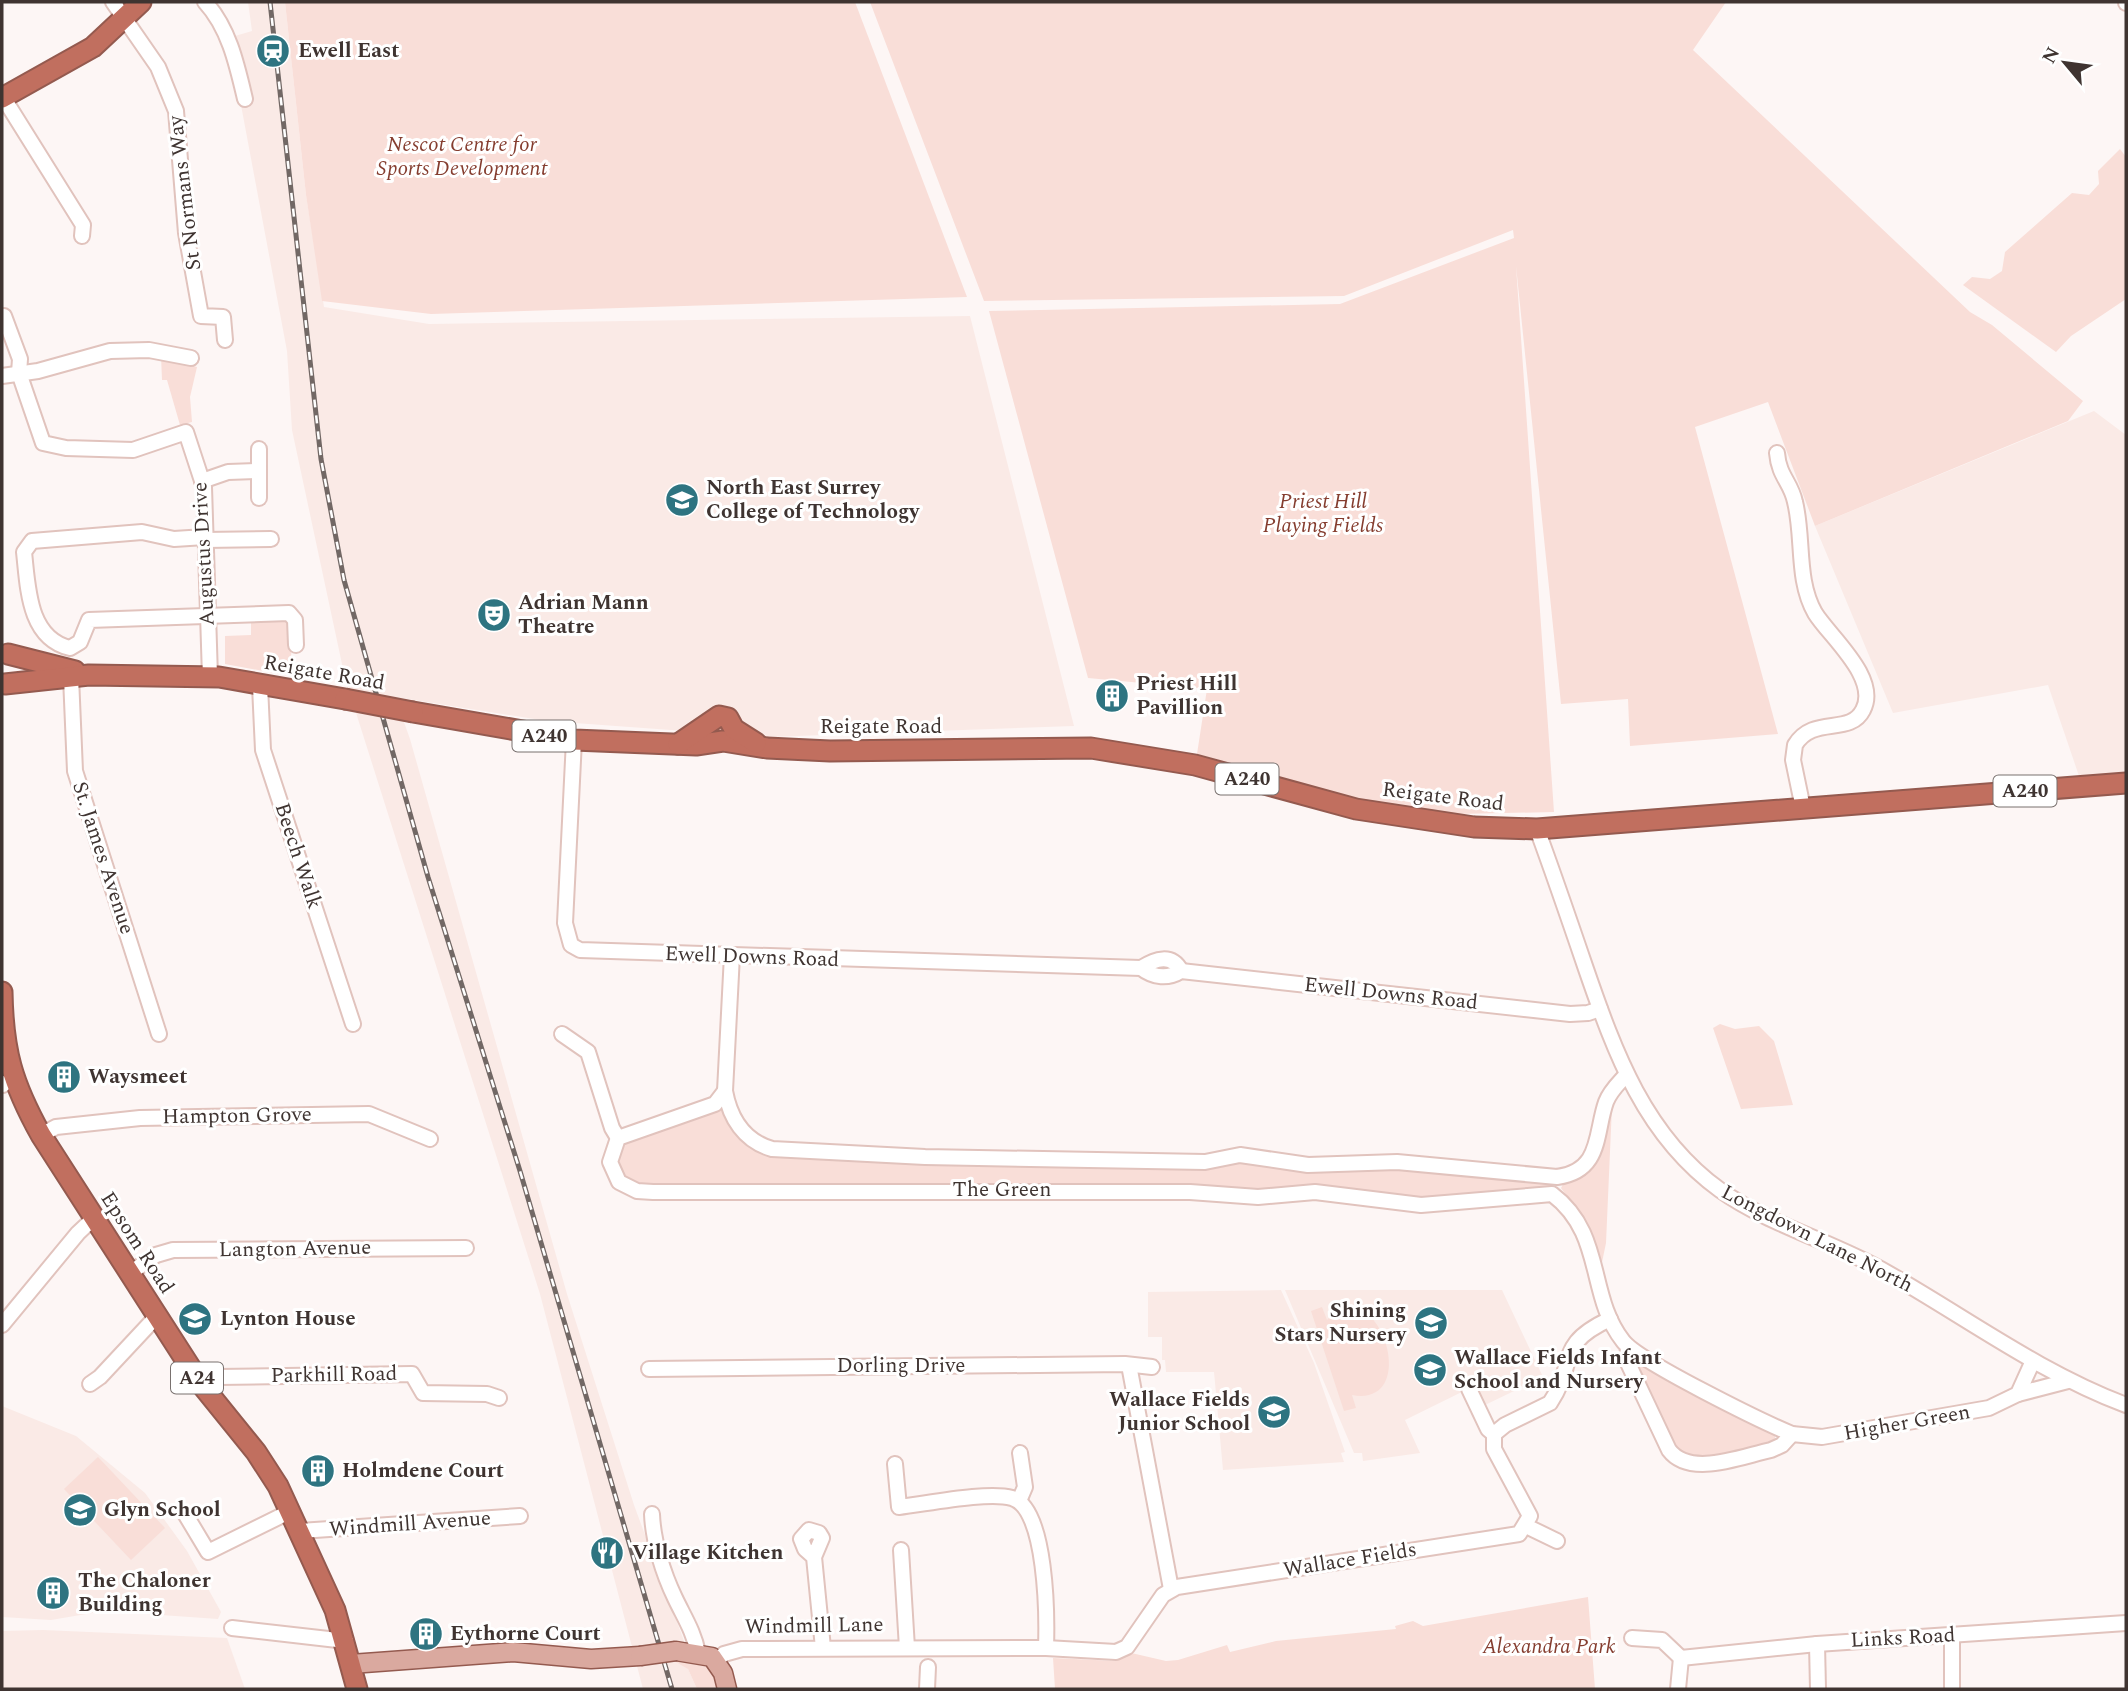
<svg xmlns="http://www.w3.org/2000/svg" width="2128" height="1691" viewBox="0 0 2128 1691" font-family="Spectral,serif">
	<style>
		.built { fill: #faeae6 }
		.green { fill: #f9ded8 }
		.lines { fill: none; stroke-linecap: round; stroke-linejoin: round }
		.minor-casing { stroke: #e1c3bd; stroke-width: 18 }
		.major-casing { stroke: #945a4f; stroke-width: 21 }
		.highway-casing { stroke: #945a4f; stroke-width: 23 }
		.minor { stroke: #fff; stroke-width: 14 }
		.major { stroke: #daa99f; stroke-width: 18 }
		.highway { stroke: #c16f5f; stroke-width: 19 }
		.rail-casing { stroke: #726865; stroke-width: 5 }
		.rail { stroke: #fff; stroke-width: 2.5; stroke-dasharray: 8; stroke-linecap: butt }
		.major-bridge-casing { stroke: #945a4f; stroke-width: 21; stroke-linecap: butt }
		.highway-bridge-casing { stroke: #945a4f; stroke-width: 23; stroke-linecap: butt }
		.major-bridge { stroke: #daa99f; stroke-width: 18 }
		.highway-bridge { stroke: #c16f5f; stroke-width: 19 }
		.labels { text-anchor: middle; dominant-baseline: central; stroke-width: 6; stroke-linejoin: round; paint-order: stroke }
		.shield { fill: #fff; stroke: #79716f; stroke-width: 2 }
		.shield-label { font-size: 19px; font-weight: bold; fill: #3f3431 }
		.poi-label { font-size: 21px; font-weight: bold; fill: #3f3431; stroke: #fff; text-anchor: start }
		.park-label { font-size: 21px; font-style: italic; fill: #853d2f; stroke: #fff }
		.street-label { font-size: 21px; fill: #3f3431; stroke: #fff }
	</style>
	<rect width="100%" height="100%" fill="#fdf6f5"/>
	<!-- built -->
	<g class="built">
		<polygon points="248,2 285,2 306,195 324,307 429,324 970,316 1074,726 769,737 547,721 395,697 410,739 567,1294 634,1505 684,1641 676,1658 688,1669 697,1689 643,1689 540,1294 345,678 292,430 287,351 238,89 235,36 252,31"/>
		<polygon points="2094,411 2126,435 2126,772 2079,776 2048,685 1893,713 1815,526"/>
		<polygon points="1281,1290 1314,1363 1345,1452 1341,1453 1344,1462 1223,1470 1214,1372 1166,1372 1165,1360 1162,1360 1162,1337 1148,1337 1148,1292"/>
		<polygon points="1285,1290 1502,1290 1543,1377 1485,1405 1474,1386 1405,1420 1420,1453 1363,1461 1362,1453 1354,1453"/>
		<polygon points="2,1406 76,1436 145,1493 187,1551 221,1612 218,1619 104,1611 51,1620 2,1617"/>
		<polygon points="43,1630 227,1638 245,1689 2,1689 2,1631"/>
	</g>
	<!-- green -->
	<g class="green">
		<polygon points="285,2 855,2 967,297 431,314 322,301 306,195"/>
		<polygon points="870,2 1726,2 1693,50 1970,312 1992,325 2083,401 2068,421 1815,526 1768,402 1695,427 1778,734 1630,746 1628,699 1561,704 1516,266 1554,812 1458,814 1355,799 1197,754 1207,689 1088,678 989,311 1340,304 1514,238 1513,230 1344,296 984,301"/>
		<polygon points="2120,149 2126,157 2126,299 2071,336 2056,352 1963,285 1972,277 1990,279 2002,271 2005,252 2072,193 2089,195 2099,184 2098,171"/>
		<polygon points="161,356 197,367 190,397 192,422 180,425 167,380 162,380"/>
		<polygon points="251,621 288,622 292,641 290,676 225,664 225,636 251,635"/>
		<polygon points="1720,1024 1735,1029 1759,1026 1774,1041 1793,1105 1741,1109 1713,1028"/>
		<polygon points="723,1103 761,1149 1397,1165 1553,1183 1553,1189 1413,1201 1301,1190 649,1188 629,1184 616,1170 618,1152 628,1140 672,1128"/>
		<polygon points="1612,1106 1606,1243 1601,1267 1585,1221 1561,1188 1565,1181 1599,1152"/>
		<path d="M 1352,1306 C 1392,1314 1410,1406 1352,1395 L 1356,1408 L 1344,1411 L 1311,1311 L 1322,1307 L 1327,1320 L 1337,1310 Z"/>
		<polygon points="1634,1358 1776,1433 1774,1442 1698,1460 1676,1451 1633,1365"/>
		<polygon points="98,1457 165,1528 131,1560 64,1489"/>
		<polygon points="1588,1597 1595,1689 1055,1689 1053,1658 1116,1661 1127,1652 1166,1661 1178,1660 1227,1645 1230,1652 1276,1641 1396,1629 1395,1626 1413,1621 1423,1626"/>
		<polygon points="676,1658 709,1661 720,1689 697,1689 688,1669 676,1662"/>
	</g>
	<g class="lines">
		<!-- minor casing -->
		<g class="minor-casing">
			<g id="minor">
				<polyline points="113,2 158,67 176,111 186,233 201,316 223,317 225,340"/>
				<path d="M 205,2 C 229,28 237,65 245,99"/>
				<polyline points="2126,2 2126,3"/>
				<polyline points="3,97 83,225 82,236"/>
				<polyline points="4,316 20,359 19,373 43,443 66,448 133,450 186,432 204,487 210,677"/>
				<polyline points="2,376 38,371 110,351 149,350 191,358"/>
				<polyline points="259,449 259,498"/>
				<path d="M 1777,453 C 1779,477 1791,482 1795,502 C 1804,538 1796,580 1815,613 C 1829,636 1880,678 1863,710 C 1850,736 1813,715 1795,745 L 1793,760 L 1803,808"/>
				<polyline points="202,481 228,472 259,471"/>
				<path d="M 205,537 L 174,539 L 142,532 L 32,541 L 24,552 C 28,587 28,638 70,648 L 80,642 L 89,620 L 289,613 L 295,620 L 296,645"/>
				<polyline points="205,540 271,539"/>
				<polyline points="71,677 75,771 159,1034"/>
				<polyline points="260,686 263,750 353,1024"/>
				<path d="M 574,740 L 565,923 L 571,945 L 580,950 L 1141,968 C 1154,978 1168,979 1181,971 L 1570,1014 L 1588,1013 L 1600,1009"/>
				<path d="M 1537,829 C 1554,875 1570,922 1586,969 C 1615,1053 1645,1136 1720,1190 C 1769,1225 1834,1242 1886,1272 C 1967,1318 2039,1372 2126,1405"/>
				<path d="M 732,955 L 725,1091 C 730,1118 744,1141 772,1149 L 925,1157 L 1205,1162 L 1240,1155 L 1308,1165 L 1397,1162 L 1557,1177 C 1602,1171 1595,1133 1606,1102 C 1610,1091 1619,1083 1626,1075"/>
				<path d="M 1141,968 C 1155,959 1172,953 1181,971"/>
				<polyline points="562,1034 588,1052 612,1128 618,1138"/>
				<polyline points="2,1083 3,1085"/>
				<path d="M 725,1091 L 715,1104 L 618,1138 L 610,1162 L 619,1182 L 637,1191 L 653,1192 L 1190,1192 L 1258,1197 L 1315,1192 L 1421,1205 L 1552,1194 C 1605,1234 1587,1295 1623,1341 C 1638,1361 1763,1422 1792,1434 L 1822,1437 L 1989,1408 L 2018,1394 L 2032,1363"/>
				<polyline points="41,1135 56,1127 140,1118 369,1114 430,1139"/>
				<polyline points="130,1273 156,1255 173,1250 466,1248"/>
				<polyline points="2,1325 78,1233 94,1218"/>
				<path d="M 1628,1347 L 1627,1361 L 1669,1450 C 1690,1478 1742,1456 1771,1450 L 1782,1445 L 1792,1434"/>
				<polyline points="1129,1365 1171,1589"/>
				<polyline points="649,1369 1125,1364 1152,1367"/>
				<polyline points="90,1384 100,1377 157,1316"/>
				<polyline points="201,1384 218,1377 412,1374 423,1393 487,1394 499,1398"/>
				<polyline points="1469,1389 1488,1429 1494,1434"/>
				<polyline points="2018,1394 2068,1381"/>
				<path d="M 895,1464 L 899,1507 C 926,1504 988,1491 1012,1498 C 1047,1508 1047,1618 1046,1648"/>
				<polyline points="1019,1501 1025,1487 1020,1453"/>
				<polyline points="184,1512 208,1552 291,1511"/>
				<path d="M 652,1514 C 653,1541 663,1573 675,1598 C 684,1617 694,1632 698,1653"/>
				<polyline points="1526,1526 1557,1541"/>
				<polyline points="300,1531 520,1516"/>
				<polyline points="901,1550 907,1648"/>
				<polyline points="814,1557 822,1538 819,1533 809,1530 801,1539 805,1549 814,1557 823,1648"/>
				<polyline points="232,1628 346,1641"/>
				<polyline points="1952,1636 1952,1689"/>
				<polyline points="1632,1638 1662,1640 1681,1658"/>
				<polyline points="1817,1644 1818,1689"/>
				<polyline points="1681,1658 1817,1644 2126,1623"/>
				<path d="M 716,1661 L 724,1654 L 742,1649 L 1046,1648 L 1116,1652 L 1127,1647 L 1163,1595 L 1177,1587 L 1519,1534 L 1530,1516 L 1494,1449 L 1494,1434 L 1505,1425 L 1550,1403 C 1578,1361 1554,1345 1610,1319"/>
				<polyline points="927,1689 928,1667"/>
				<polyline points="1678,1689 1681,1658"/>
			</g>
		</g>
		<!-- major casing -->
		<g class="major-casing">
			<g id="major">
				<polyline points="676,1651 712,1657 723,1673 727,1689"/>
				<polyline points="351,1664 513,1652 591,1659 640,1656"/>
			</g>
		</g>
		<!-- highway casing -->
		<g class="highway-casing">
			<g id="highway">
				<polyline points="2,98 93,47 141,2"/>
				<polyline points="8,654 75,671"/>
				<polyline points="5,684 89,675 219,677 345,699"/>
				<polyline points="413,712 574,740 696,745 723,741 767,748 830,751 1091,748 1195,765 1356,809 1474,827 1537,829 2126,783"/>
				<polyline points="678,744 719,716 728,718 734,729 756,743"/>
				<path d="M 2,992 C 3,1051 12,1083 41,1135 L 201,1384 L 256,1452 L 278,1486 L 335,1610 L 357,1689"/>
			</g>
		</g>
		<!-- minor -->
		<use href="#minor" class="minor"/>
		<!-- major -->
		<use href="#major" class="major"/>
		<!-- highway -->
		<use href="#highway" class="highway"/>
		<!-- rail casing -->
		<g class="rail-casing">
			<polyline id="rail" points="270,2 321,459 344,580 428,877 520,1171 672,1689"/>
		</g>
		<!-- rail -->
		<use href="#rail" class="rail"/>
		<!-- major-bridge casing -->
		<g class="major-bridge-casing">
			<polyline id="major-bridge" points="640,1656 676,1651"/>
		</g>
		<!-- highway-bridge casing -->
		<g class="highway-bridge-casing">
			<polyline id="highway-bridge" points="345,699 413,712"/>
		</g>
		<!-- major-bridge -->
		<use href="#major-bridge" class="major-bridge"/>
		<!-- highway-bridge -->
		<use href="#highway-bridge" class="highway-bridge"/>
	</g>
	<!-- icons -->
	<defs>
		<g id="station-disc" transform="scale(1.75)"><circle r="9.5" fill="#2e7481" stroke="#fff"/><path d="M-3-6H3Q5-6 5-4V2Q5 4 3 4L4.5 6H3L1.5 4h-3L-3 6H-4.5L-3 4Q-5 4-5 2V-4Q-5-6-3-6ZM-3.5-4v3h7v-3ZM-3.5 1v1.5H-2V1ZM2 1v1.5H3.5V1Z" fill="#fff"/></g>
		<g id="university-disc" transform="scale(1.75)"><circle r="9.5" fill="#2e7481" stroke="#fff"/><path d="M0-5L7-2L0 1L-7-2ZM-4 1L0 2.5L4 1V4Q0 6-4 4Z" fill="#fff"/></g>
		<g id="theatre-disc" transform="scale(1.75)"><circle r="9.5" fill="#2e7481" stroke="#fff"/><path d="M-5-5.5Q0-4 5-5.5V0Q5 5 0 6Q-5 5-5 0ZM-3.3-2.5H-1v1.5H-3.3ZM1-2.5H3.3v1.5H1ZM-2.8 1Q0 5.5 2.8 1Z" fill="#fff"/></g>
		<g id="building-disc" transform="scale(1.75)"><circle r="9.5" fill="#2e7481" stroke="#fff"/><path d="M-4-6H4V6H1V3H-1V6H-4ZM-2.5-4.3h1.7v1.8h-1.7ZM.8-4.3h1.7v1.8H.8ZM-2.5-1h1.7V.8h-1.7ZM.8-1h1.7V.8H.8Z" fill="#fff"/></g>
		<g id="school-disc" transform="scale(1.75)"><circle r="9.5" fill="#2e7481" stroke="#fff"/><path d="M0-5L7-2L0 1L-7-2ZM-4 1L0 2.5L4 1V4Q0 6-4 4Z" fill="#fff"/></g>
		<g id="restaurant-disc" transform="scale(1.75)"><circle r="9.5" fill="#2e7481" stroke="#fff"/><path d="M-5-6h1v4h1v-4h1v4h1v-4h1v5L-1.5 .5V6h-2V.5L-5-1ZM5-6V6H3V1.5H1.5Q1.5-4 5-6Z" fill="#fff"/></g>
	</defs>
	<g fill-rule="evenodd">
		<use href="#station-disc" x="273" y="51"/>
		<use href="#university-disc" x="682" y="500"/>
		<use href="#theatre-disc" x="494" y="615"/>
		<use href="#building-disc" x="1112" y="696"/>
		<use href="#building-disc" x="64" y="1077"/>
		<use href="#school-disc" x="195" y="1319"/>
		<use href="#school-disc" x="1431" y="1323"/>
		<use href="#school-disc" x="1430" y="1370"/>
		<use href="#school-disc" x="1274" y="1412"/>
		<use href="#building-disc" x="318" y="1471"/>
		<use href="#school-disc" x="80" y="1510"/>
		<use href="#restaurant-disc" x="607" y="1553"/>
		<use href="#building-disc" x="53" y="1593"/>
		<use href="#building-disc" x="426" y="1634"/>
	</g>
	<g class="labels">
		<!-- shield labels -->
		<g class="shield">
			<rect x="512.5" y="720.5" width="63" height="31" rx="5"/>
			<rect x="1215.5" y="763.5" width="63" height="31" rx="5"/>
			<rect x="1993.5" y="775.5" width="63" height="31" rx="5"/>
			<rect x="171" y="1362.5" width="52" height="31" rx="5"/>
		</g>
		<g class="shield-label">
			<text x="544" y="736">A240</text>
			<text x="1247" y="779">A240</text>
			<text x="2025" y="791">A240</text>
			<text x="197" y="1378">A24</text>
		</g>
		<!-- poi labels -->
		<g class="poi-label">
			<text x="298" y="51">Ewell East</text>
			<text x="706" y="488">North East Surrey<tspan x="706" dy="24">College of Technology</tspan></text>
			<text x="518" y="603">Adrian Mann<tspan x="518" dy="24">Theatre</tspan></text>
			<text x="1136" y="684">Priest Hill<tspan x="1136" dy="24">Pavillion</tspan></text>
			<text x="88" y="1077">Waysmeet</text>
			<text x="1406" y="1311" text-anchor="end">Shining<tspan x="1406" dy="24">Stars Nursery</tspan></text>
			<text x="220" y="1319">Lynton House</text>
			<text x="1454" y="1358">Wallace Fields Infant<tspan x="1454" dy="24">School and Nursery</tspan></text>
			<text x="1250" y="1400" text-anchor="end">Wallace Fields<tspan x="1250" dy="24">Junior School</tspan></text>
			<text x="342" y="1471">Holmdene Court</text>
			<text x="104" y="1510">Glyn School</text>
			<text x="632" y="1553">Village Kitchen</text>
			<text x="78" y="1581">The Chaloner<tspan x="78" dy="24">Building</tspan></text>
			<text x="450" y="1634">Eythorne Court</text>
		</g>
		<!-- park labels -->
		<g class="park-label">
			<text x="462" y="145">Nescot Centre for<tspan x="462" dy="24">Sports Development</tspan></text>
			<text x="1323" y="502">Priest Hill<tspan x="1323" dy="24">Playing Fields</tspan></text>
			<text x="1549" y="1647">Alexandra Park</text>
		</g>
		<!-- street labels -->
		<g class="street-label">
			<text transform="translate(185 193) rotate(-97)">St Normans Way</text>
			<text transform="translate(204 554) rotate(-93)">Augustus Drive</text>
			<text transform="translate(324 673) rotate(10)">Reigate Road</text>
			<text x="881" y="727">Reigate Road</text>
			<text transform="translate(1443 797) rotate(7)">Reigate Road</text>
			<text transform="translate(298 856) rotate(72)">Beech Walk</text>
			<text transform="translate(103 858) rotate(72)">St. James Avenue</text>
			<text transform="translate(752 957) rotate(2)">Ewell Downs Road</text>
			<text transform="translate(1391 994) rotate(6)">Ewell Downs Road</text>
			<text transform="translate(237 1116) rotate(-1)">Hampton Grove</text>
			<text x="1002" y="1190">The Green</text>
			<text transform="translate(1817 1239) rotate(27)">Longdown Lane North</text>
			<text transform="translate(137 1243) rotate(57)">Epsom Road</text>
			<text transform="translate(295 1249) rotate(-1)">Langton Avenue</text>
			<text x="901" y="1366">Dorling Drive</text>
			<text transform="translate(334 1375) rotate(-1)">Parkhill Road</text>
			<text transform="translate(1907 1423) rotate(-10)">Higher Green</text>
			<text transform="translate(410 1524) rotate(-4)">Windmill Avenue</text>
			<text transform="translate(1350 1560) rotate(-9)">Wallace Fields</text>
			<text transform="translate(814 1626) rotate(-1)">Windmill Lane</text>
			<text transform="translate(1903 1638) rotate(-3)">Links Road</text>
		</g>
	</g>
	<!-- border -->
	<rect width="2128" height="1691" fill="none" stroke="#3f3431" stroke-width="7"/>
	<!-- north arrow -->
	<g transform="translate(2065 63) rotate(299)" stroke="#ffffff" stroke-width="5" paint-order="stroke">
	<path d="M0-5L12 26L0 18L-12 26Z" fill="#3f3431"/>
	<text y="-10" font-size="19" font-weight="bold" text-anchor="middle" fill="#3f3431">N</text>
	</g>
</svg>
